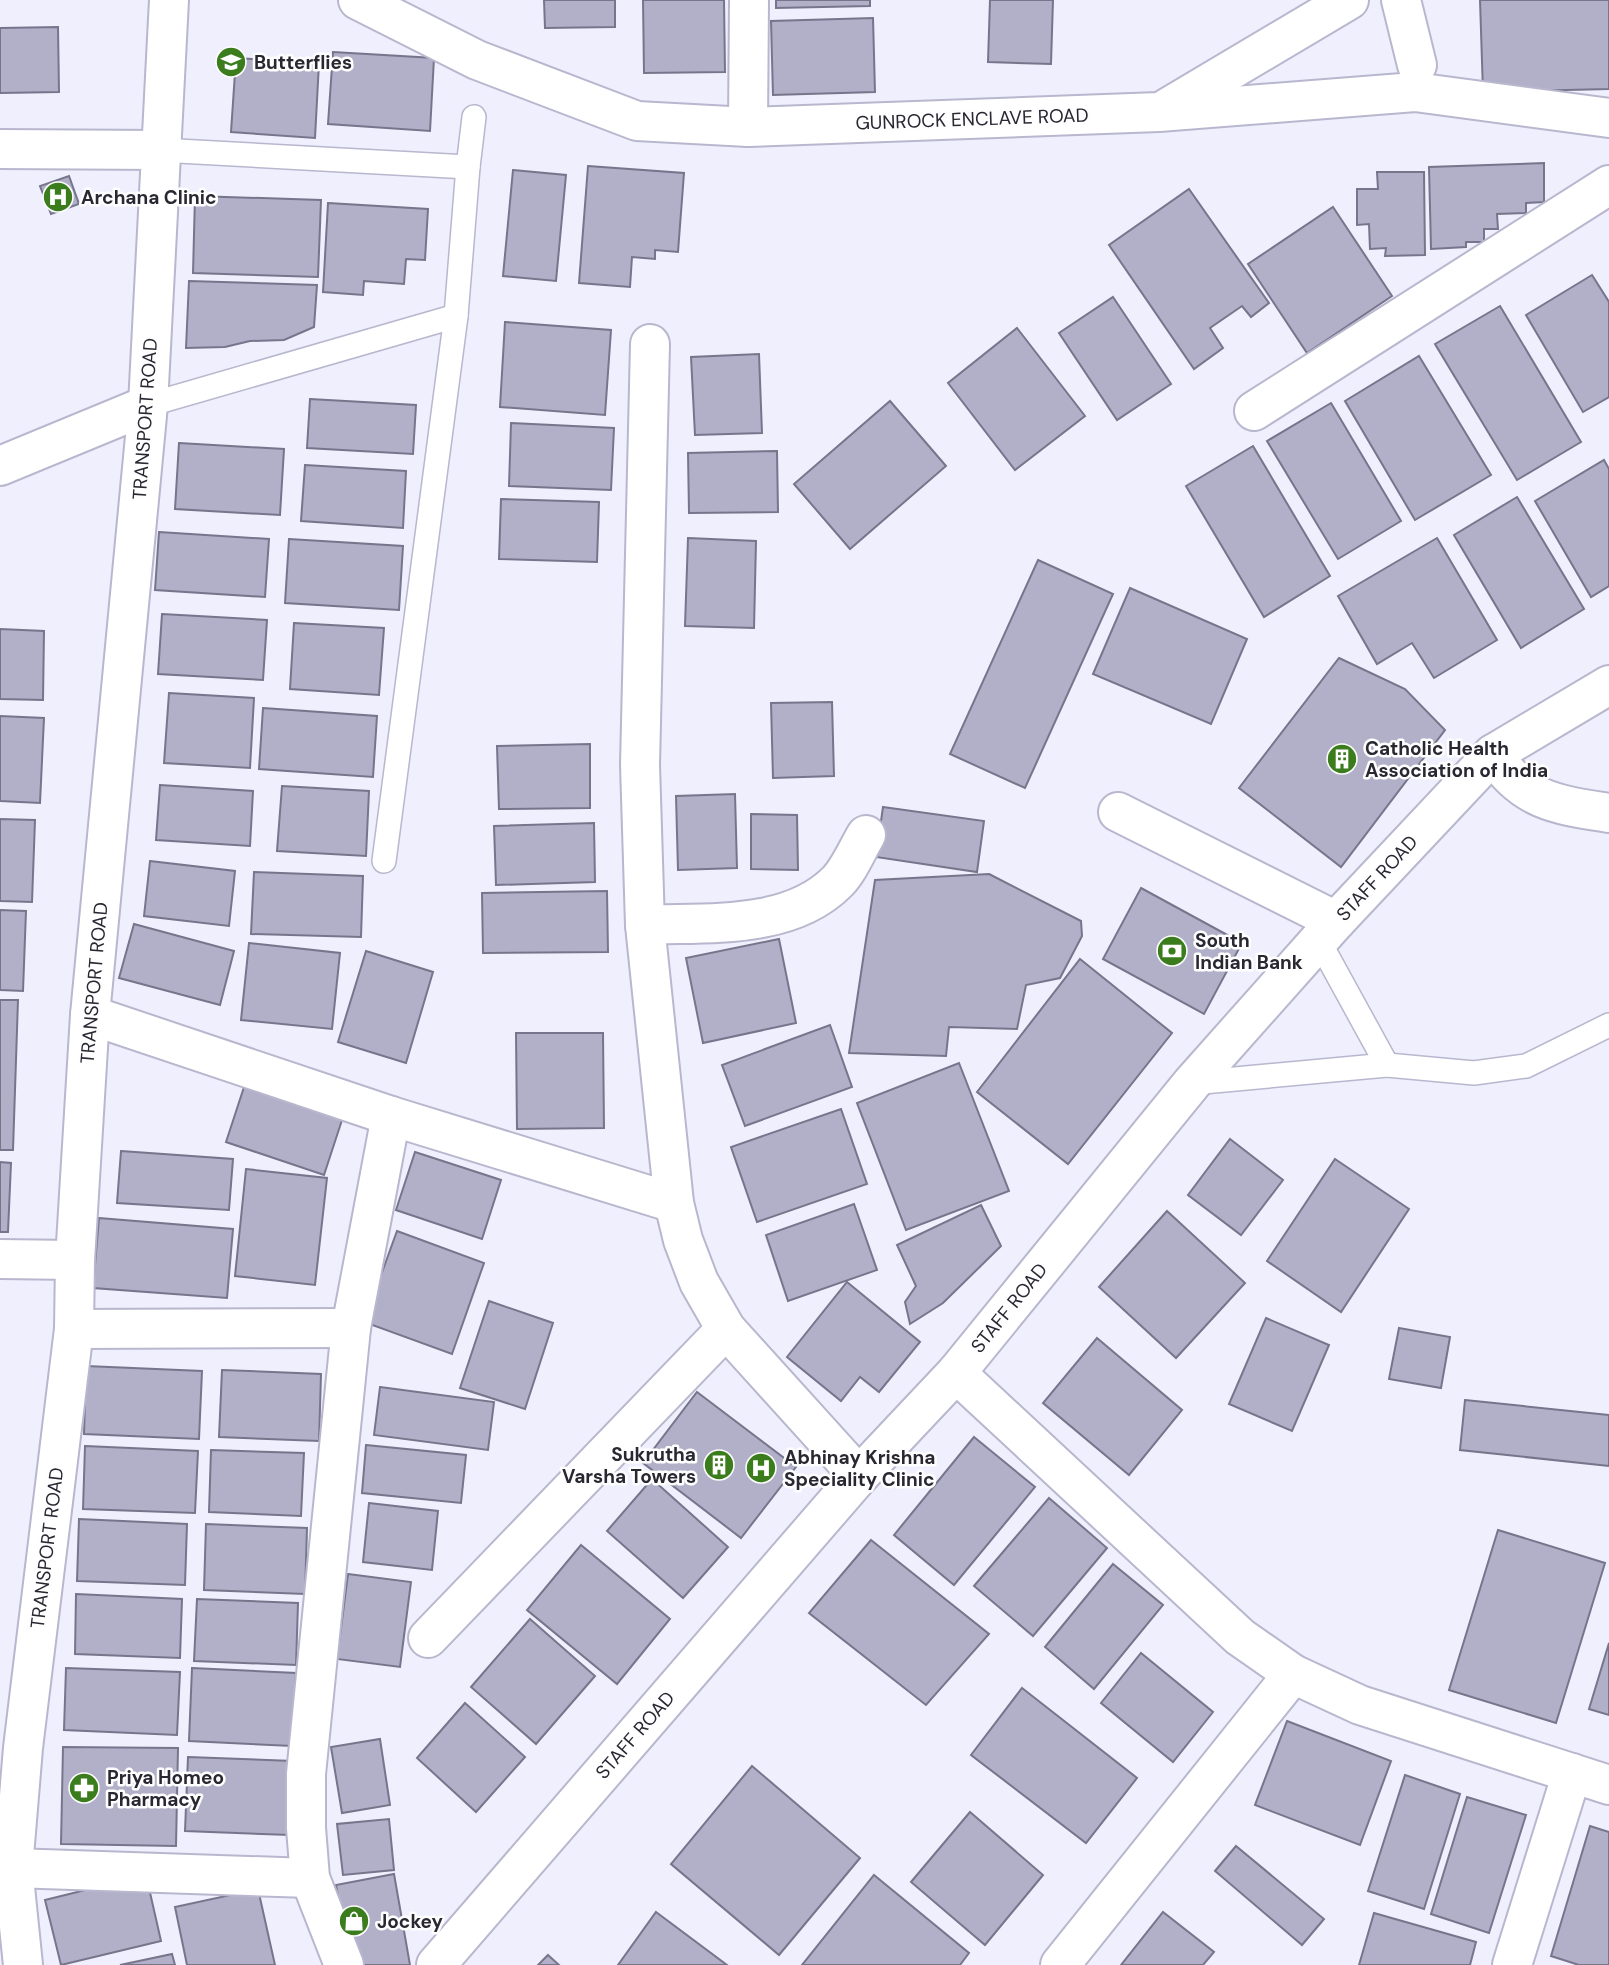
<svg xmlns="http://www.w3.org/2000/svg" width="1609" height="1965" viewBox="0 0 1609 1965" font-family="'DM Sans',sans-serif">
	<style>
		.building { fill: #b2b0c8; stroke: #76758b; stroke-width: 2 }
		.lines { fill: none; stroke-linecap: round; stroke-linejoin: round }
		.service-casing { stroke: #b8b7ce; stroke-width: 26 }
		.minor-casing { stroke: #b8b7ce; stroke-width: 42 }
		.tertiary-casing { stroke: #b8b7ce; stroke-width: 42 }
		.secondary-casing { stroke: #b8b7ce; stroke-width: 42 }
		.service { stroke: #fff; stroke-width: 23 }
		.minor { stroke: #fff; stroke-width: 38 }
		.tertiary { stroke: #fff; stroke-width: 38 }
		.secondary { stroke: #fff; stroke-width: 38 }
		.labels { text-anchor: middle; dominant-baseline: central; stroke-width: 5; stroke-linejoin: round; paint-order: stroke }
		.poi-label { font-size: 19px; font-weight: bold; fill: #292832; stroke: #fefefe; text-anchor: start }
		.street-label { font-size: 19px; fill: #292832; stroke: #fefefe }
	</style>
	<rect width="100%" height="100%" fill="#efeffe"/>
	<!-- building -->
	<g class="building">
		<polygon points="544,0 615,0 615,27 545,28"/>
		<polygon points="643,0 724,0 725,72 644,73"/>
		<polygon points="776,0 870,0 870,6 776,8"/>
		<polygon points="990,0 1053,0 1051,64 988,62"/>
		<polygon points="1480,0 1609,0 1609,89 1483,92"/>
		<polygon points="873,18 875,92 773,95 771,21"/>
		<polygon points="58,27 59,92 0,93 0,28"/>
		<polygon points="333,52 434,58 430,131 328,124"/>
		<polygon points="236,58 319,63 315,138 231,132"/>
		<polygon points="1544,163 1544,202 1526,203 1526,213 1497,214 1498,229 1484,229 1484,242 1466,242 1466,247 1431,249 1429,167"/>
		<polygon points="588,166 684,173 678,252 655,250 655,259 632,257 630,287 579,283"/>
		<polygon points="513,170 566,175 556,281 503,276"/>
		<polygon points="1377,172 1424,172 1425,255 1385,256 1386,248 1370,249 1369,224 1357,225 1357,189 1378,189"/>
		<polygon points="69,176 79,204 51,214 40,186"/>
		<polygon points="1189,189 1269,303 1251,317 1242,306 1210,328 1223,348 1194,369 1109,245"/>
		<polygon points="195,196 321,200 318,277 193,273"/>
		<polygon points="328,203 428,209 425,260 406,259 404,284 364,281 363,295 323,292"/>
		<polygon points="1333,207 1392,296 1307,353 1248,264"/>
		<polygon points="1592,275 1609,302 1609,397 1583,412 1526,315"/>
		<polygon points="189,281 317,285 314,327 284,340 250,341 225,347 186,348"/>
		<polygon points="1113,297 1171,384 1117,420 1059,333"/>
		<polygon points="1500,306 1581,442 1517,480 1435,344"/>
		<polygon points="505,322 611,330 605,415 500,407"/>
		<polygon points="1017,328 1085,416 1015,470 948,383"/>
		<polygon points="759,354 762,433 695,435 691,357"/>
		<polygon points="1419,356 1491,475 1415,520 1345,401"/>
		<polygon points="310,399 416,405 413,454 307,448"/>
		<polygon points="890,401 946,466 850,549 794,484"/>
		<polygon points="1331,403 1401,521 1338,559 1267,441"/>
		<polygon points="511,423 614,428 611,490 509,486"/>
		<polygon points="179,443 284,449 280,515 175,509"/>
		<polygon points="1253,446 1330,576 1264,617 1186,486"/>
		<polygon points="777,451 778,512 689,513 688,453"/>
		<polygon points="1604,460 1609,469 1609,586 1591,597 1535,501"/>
		<polygon points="305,465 406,471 403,528 301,521"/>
		<polygon points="1517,497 1584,609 1521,648 1454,535"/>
		<polygon points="501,499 599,502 597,562 499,559"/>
		<polygon points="159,532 269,539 265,597 155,590"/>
		<polygon points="688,538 756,541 754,628 685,626"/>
		<polygon points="1437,538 1497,640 1434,678 1412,643 1377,664 1338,596"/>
		<polygon points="289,539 403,546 399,610 285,603"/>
		<polygon points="1038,560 1113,594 1025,788 950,754"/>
		<polygon points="1130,588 1247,639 1211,724 1093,674"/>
		<polygon points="162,614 267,620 263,680 158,674"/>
		<polygon points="294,623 384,628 379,695 290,689"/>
		<polygon points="0,629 44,631 43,700 0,699"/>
		<polygon points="1339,658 1405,689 1445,730 1341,867 1239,788"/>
		<polygon points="169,693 254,698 250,768 164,763"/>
		<polygon points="832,702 834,776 773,778 771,703"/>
		<polygon points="263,708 377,716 373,777 259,769"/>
		<polygon points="0,716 44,718 40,803 0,801"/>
		<polygon points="590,744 590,808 499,809 497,746"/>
		<polygon points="160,785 253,791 250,846 156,840"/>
		<polygon points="282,786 369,791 366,856 277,851"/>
		<polygon points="735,794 737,868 678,870 676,796"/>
		<polygon points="883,807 984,821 977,872 876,857"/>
		<polygon points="751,814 797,815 798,870 751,869"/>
		<polygon points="0,819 35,820 32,902 0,901"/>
		<polygon points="594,823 595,882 496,885 494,826"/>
		<polygon points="150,861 235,871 229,926 144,916"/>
		<polygon points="254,872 363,876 361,937 251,934"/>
		<polygon points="989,874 1081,921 1082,936 1060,978 1026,985 1017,1029 949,1027 946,1056 849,1053 875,880"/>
		<polygon points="1141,888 1242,943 1204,1014 1103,959"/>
		<polygon points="607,891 608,952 483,953 482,893"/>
		<polygon points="0,910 26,911 23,991 0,990"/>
		<polygon points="134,924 234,951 220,1005 119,978"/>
		<polygon points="779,939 796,1023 703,1043 686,958"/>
		<polygon points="249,943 340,953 332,1029 241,1020"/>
		<polygon points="366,951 433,972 406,1063 338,1042"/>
		<polygon points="1080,959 1172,1033 1068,1164 977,1092"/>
		<polygon points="0,1000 18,1000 13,1150 0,1150"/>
		<polygon points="830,1025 852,1087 745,1126 722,1065"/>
		<polygon points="516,1033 603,1033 604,1128 517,1129"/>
		<polygon points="959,1063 1009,1191 906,1230 857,1103"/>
		<polygon points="245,1084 343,1117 324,1175 226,1142"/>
		<polygon points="841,1109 867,1184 757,1222 731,1147"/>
		<polygon points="1230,1139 1283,1180 1241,1235 1188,1195"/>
		<polygon points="121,1151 233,1159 229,1210 117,1203"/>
		<polygon points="415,1152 501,1180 482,1239 396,1210"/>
		<polygon points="1335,1159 1409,1209 1341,1312 1267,1261"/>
		<polygon points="0,1162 11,1163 8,1232 0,1232"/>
		<polygon points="246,1169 327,1178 315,1285 235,1276"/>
		<polygon points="854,1204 877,1270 788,1301 766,1235"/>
		<polygon points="981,1205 1001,1246 943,1303 910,1324 905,1302 916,1286 897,1245"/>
		<polygon points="1167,1211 1245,1283 1176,1358 1099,1287"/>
		<polygon points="99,1218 233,1229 227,1298 93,1288"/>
		<polygon points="397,1231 484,1263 452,1354 364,1322"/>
		<polygon points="847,1282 920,1342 879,1392 860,1377 841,1401 787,1357"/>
		<polygon points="489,1301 553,1323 525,1409 460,1388"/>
		<polygon points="1266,1318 1329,1345 1292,1431 1229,1404"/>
		<polygon points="1399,1328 1450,1337 1441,1388 1389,1379"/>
		<polygon points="1097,1338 1182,1410 1129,1475 1043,1403"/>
		<polygon points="86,1366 202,1371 199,1439 84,1434"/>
		<polygon points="222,1370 321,1374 319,1441 219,1437"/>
		<polygon points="380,1387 494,1402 488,1450 374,1435"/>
		<polygon points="697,1392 796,1467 741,1538 643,1463"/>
		<polygon points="1465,1400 1609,1415 1609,1466 1460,1450"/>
		<polygon points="974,1437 1035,1487 954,1585 894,1535"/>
		<polygon points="366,1445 466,1455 461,1503 362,1493"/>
		<polygon points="85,1446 198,1451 195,1513 83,1509"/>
		<polygon points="211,1450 304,1453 301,1516 209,1512"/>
		<polygon points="652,1479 728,1547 683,1598 607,1531"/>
		<polygon points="1049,1498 1107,1548 1033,1636 974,1586"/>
		<polygon points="369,1503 438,1511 432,1570 363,1562"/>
		<polygon points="79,1519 187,1524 185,1585 77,1581"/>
		<polygon points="206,1524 307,1528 305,1594 204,1590"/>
		<polygon points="1498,1530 1605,1563 1556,1723 1449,1690"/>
		<polygon points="871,1540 989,1634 926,1705 809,1613"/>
		<polygon points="581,1545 670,1619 617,1684 527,1610"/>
		<polygon points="1113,1564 1163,1605 1094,1689 1045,1647"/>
		<polygon points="348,1574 411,1582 400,1667 337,1659"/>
		<polygon points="76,1594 182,1599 180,1658 75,1654"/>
		<polygon points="197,1599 298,1603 296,1665 194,1661"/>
		<polygon points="530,1619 595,1676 536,1744 471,1687"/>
		<polygon points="1609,1643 1609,1715 1589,1709"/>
		<polygon points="1141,1653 1213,1712 1173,1762 1101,1703"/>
		<polygon points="66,1668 180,1672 177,1735 64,1730"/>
		<polygon points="192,1668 296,1673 292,1746 189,1741"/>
		<polygon points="1022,1688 1137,1778 1086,1843 971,1755"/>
		<polygon points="465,1703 525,1757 476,1812 417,1758"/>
		<polygon points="1287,1721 1391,1761 1360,1845 1255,1805"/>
		<polygon points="380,1739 390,1805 342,1813 331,1747"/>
		<polygon points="63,1747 178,1748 176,1846 61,1844"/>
		<polygon points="188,1757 293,1761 290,1835 185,1831"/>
		<polygon points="752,1766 860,1858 779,1955 671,1864"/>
		<polygon points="1405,1775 1460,1794 1424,1909 1368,1891"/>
		<polygon points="1467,1797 1526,1815 1489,1933 1431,1914"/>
		<polygon points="970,1812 1043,1875 985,1945 911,1882"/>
		<polygon points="389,1819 394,1870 343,1875 337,1824"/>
		<polygon points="1590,1826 1609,1832 1609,1965 1579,1965 1551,1956"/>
		<polygon points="1236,1846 1324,1919 1302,1945 1215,1871"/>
		<polygon points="394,1874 410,1965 350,1965 336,1885"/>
		<polygon points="146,1875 161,1941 61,1965 45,1900"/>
		<polygon points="874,1875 969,1953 960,1965 802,1965"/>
		<polygon points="258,1889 275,1965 187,1965 175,1907"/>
		<polygon points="656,1912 727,1965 618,1965"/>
		<polygon points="1163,1912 1214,1952 1203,1965 1121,1965"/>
		<polygon points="1374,1913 1476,1942 1470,1965 1359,1965"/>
		<polygon points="172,1954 175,1965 120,1965"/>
		<polygon points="548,1955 559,1965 538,1965"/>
	</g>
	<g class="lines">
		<!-- service casing -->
		<g class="service-casing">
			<g id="service">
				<polyline points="160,150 468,167"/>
				<polyline points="148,405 456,316"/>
				<polyline points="384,861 456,316 468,167 474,117"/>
				<polyline points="1319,941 1387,1065"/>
				<polyline points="1192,1083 1387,1065 1474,1073 1526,1066 1609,1025"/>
			</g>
		</g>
		<!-- minor casing -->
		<g class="minor-casing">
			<g id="minor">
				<polyline points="358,0 477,60 637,121 748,127 1159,112 1415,92 1609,118"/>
				<polyline points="1401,0 1417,65"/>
				<polyline points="1167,108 1349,0"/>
				<polyline points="748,127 749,0"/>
				<polyline points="0,149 160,150"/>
				<polyline points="650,344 640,765 645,925 674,1203 683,1240 699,1282 726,1329 859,1476"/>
				<polyline points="1254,411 1609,185"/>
				<polyline points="0,466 148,405"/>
				<path d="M 1493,754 C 1523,801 1557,805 1609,813"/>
				<polyline points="1118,812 1336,921"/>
				<path d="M 645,925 C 708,922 789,930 837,882 C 849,870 857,850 866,835"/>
				<polyline points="90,1015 391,1116 674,1203"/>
				<polyline points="0,1259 75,1260"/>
				<polyline points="74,1329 351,1328"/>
				<polyline points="956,1373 1240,1637 1293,1674 1360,1705 1609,1785"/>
				<polyline points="428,1638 726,1329"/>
				<polyline points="13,1868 310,1878"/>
				<polyline points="344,1965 310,1878 306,1828 306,1774 351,1328 391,1116"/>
				<polyline points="1060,1965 1293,1674"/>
				<polyline points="1512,1965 1572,1773"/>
			</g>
		</g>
		<!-- tertiary casing -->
		<g class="tertiary-casing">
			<polyline id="tertiary" points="23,1965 13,1868 23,1748 74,1329 75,1260 90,1015 148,405 169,0"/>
		</g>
		<!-- secondary casing -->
		<g class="secondary-casing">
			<polyline id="secondary" points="436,1965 859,1476 956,1373 1192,1083 1336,921 1493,754 1609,685"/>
		</g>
		<!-- service -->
		<use href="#service" class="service"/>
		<!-- minor -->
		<use href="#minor" class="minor"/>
		<!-- tertiary -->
		<use href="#tertiary" class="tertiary"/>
		<!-- secondary -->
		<use href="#secondary" class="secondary"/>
	</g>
	<!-- icons -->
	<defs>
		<g id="school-disc" transform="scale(1.575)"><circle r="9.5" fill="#3b7c1d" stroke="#fefefe"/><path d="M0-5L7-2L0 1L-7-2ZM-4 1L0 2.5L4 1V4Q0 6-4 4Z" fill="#fff"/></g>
		<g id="hospital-disc" transform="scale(1.575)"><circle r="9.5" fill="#3b7c1d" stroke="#fefefe"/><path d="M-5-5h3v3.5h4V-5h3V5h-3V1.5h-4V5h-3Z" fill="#fff"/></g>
		<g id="building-disc" transform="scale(1.575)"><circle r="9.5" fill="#3b7c1d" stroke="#fefefe"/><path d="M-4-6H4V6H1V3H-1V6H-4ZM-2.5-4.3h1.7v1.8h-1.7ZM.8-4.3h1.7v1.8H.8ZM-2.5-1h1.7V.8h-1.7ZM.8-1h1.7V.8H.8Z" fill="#fff"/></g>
		<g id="bank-disc" transform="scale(1.575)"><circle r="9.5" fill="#3b7c1d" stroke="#fefefe"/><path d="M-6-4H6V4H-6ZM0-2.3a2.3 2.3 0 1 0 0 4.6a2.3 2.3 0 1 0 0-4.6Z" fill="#fff"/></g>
		<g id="pharmacy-disc" transform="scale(1.575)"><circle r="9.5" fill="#3b7c1d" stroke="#fefefe"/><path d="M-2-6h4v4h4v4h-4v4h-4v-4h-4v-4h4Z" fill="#fff"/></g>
		<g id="shop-disc" transform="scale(1.575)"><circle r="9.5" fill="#3b7c1d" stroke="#fefefe"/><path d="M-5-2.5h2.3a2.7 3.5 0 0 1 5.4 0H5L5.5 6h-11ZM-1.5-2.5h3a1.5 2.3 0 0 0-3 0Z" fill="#fff"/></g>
	</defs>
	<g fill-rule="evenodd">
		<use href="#school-disc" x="231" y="62"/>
		<use href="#hospital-disc" x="58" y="197"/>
		<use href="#building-disc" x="1342" y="759"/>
		<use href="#bank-disc" x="1172" y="951"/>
		<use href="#building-disc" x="719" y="1465"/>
		<use href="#hospital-disc" x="761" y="1468"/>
		<use href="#pharmacy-disc" x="84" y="1788"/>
		<use href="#shop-disc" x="354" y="1921"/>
	</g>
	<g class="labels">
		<!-- poi labels -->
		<g class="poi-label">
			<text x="254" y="62">Butterflies</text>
			<text x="81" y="197">Archana Clinic</text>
			<text x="1365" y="748">Catholic Health<tspan x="1365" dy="22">Association of India</tspan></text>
			<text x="1195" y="940">South<tspan x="1195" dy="22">Indian Bank</tspan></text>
			<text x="696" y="1454" text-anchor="end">Sukrutha<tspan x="696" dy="22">Varsha Towers</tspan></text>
			<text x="784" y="1457">Abhinay Krishna<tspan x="784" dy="22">Speciality Clinic</tspan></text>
			<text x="107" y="1777">Priya Homeo<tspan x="107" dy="22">Pharmacy</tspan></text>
			<text x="377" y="1921">Jockey</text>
		</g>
		<!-- street labels -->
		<g class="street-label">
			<text transform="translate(972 119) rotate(-2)">GUNROCK ENCLAVE ROAD</text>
			<text transform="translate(145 419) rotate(-86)">TRANSPORT ROAD</text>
			<text transform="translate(1377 878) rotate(-47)">STAFF ROAD</text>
			<text transform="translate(94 983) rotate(-85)">TRANSPORT ROAD</text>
			<text transform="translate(1009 1308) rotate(-51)">STAFF ROAD</text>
			<text transform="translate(47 1548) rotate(-83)">TRANSPORT ROAD</text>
			<text transform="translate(635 1735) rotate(-49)">STAFF ROAD</text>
		</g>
	</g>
</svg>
